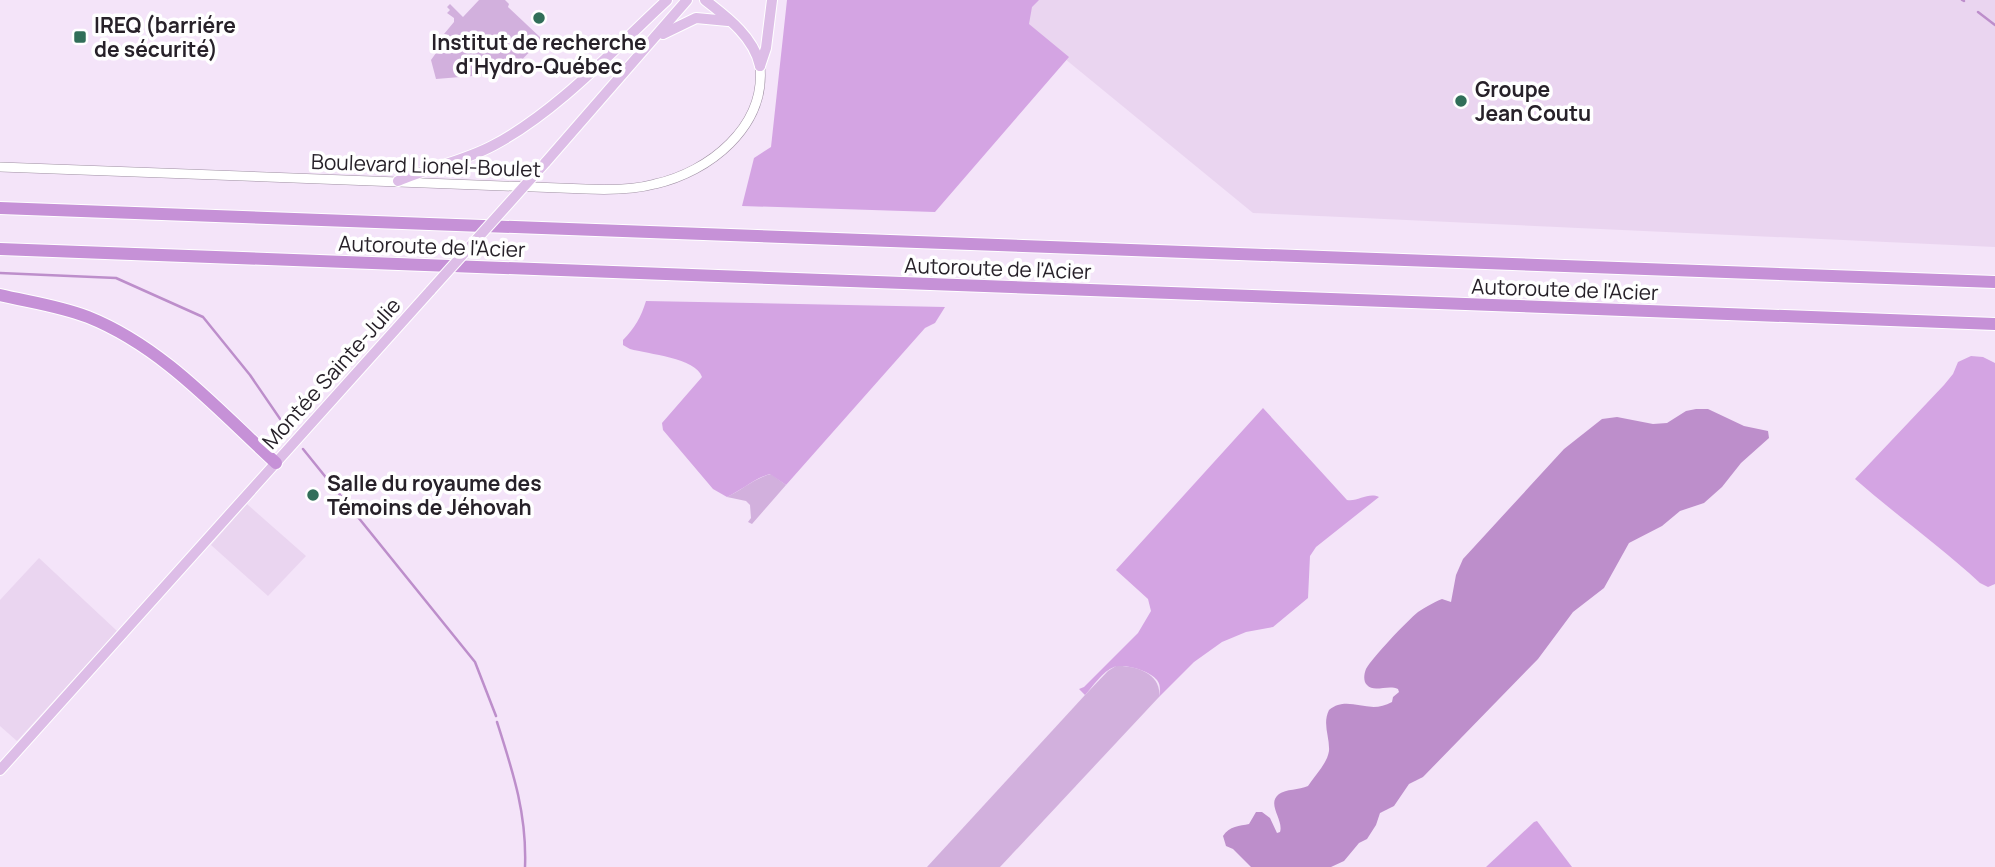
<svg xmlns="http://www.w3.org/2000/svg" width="1995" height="867" viewBox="0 0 1995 867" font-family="Manrope,sans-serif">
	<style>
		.built { fill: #ead5f0 }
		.green { fill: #d2b0dd }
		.forest { fill: #d4a4e3 }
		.water { fill: #bd8ecb }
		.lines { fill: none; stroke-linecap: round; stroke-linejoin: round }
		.stream { stroke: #bd8ecb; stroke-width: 2.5 }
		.minor-casing { stroke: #9e8fa2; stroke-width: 10 }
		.major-casing { stroke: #fff; stroke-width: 12 }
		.highway-casing { stroke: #fff; stroke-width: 14 }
		.minor { stroke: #fff; stroke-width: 9 }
		.major { stroke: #ddbde7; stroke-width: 10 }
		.highway { stroke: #c691d7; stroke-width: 12 }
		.major-bridge-casing { stroke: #fff; stroke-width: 12; stroke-linecap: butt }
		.major-bridge { stroke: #ddbde7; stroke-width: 10 }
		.poi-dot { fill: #316e59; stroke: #fff; stroke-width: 2.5 }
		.labels { text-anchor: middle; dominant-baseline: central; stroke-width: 7; stroke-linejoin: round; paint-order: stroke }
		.poi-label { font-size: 21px; font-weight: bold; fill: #272129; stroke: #fff; text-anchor: start }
		.street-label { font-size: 21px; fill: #272129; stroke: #fff }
	</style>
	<rect width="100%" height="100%" fill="#f4e4f9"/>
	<!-- built -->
	<g class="built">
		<polygon points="993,0 1995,0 1995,247 1253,213"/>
		<polygon points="247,504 306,556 268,596 211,545"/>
		<polygon points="39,558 117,631 17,741 0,726 0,600"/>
	</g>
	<!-- green -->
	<g class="green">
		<polygon points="479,0 505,0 509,4 508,7 542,39 509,73 436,79 431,60 436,53 442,54 449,35 444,34 454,22 454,18 447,13 450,10 447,7 450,4 463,17"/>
		<path d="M 771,474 L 786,485 L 752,524 L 748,522 L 751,518 L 750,505 L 746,501 L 727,497 C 742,490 755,478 771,474 Z"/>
		<path d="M 1116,666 C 1136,665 1162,674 1159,697 L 1000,867 L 927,867 L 1085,695 L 1108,671 Z"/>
	</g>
	<!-- forest -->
	<g class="forest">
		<polygon points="787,0 1039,0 1032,7 1029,24 1069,57 935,212 742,206 754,158 771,147"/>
		<path d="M 646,301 L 945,307 L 935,323 L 925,328 L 786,485 L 770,474 C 755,478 742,490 727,497 L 713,489 L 663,430 L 662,423 L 702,377 C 696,358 648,354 630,349 L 623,345 L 623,340 C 635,328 641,317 646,301 Z"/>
		<path d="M 1971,356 L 1983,357 L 1995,363 L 1995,584 L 1988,587 L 1980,583 C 1940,546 1896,515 1855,479 L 1944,385 L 1953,374 L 1958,362 Z"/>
		<path d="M 1263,408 L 1347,500 C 1358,502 1368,492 1379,497 L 1316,547 L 1310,556 L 1308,598 L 1273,627 L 1246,632 L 1222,642 L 1194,662 L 1159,697 C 1160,691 1161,685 1157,680 C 1150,671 1125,663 1114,667 C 1103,671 1093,686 1085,695 L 1079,689 L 1084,687 L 1138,633 L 1151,611 L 1148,599 L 1116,570 Z"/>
		<polygon points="1537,821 1572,867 1486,867 1534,822"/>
	</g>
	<!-- water -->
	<path class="water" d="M 1696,409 L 1708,409 L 1744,426 L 1768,431 L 1769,438 L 1741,463 L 1722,487 L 1704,503 L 1680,511 L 1662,526 L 1629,543 L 1604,588 L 1573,612 L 1538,659 L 1423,777 L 1409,784 L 1394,806 L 1380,813 L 1376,825 L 1367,839 L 1359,843 L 1344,861 L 1331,867 L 1251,867 L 1233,849 L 1226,846 L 1223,836 C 1229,826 1240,826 1249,824 L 1256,812 L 1262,812 L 1270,818 L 1277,833 L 1280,832 C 1284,820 1266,804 1279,794 C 1286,789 1299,790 1308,786 C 1315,775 1327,764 1329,751 C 1330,737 1322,724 1329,710 C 1349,694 1368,716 1392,702 L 1393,697 L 1399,692 L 1398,689 C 1388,684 1374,693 1367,685 C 1363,681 1364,674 1366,669 C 1372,658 1407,621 1418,612 C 1424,608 1434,602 1442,599 L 1451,602 L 1456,575 L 1463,559 L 1564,449 L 1602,419 L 1617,417 L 1653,424 L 1667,423 L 1686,411 Z"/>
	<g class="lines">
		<!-- stream -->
		<g class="stream">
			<polyline points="1962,0 1964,1"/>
			<polyline points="1978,12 1995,25"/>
			<polyline points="0,273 116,278 203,317 250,375 287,429"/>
			<polyline points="303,449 475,662 496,716"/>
			<path d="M 497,722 C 513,772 527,814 525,867"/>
		</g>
		<!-- minor casing -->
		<g class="minor-casing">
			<path id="minor" d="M 0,167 L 586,189 C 609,190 633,190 655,184 C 709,172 766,127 760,66"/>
		</g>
		<!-- major casing -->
		<g class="major-casing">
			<g id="major">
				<path d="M 705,0 C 727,17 754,37 760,66"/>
				<polyline points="663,34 696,18 728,21"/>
				<polyline points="760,66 766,48 772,0"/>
				<polyline points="545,163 687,0"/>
				<path d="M 398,181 C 429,167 463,162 494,145 C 558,111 614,49 667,0"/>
				<polyline points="0,770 431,290"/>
			</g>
		</g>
		<!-- highway casing -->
		<g class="highway-casing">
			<g id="highway">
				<polyline points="0,208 1995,282"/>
				<polyline points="0,249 1995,324"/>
				<path d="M 0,295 C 30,302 60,306 88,317 C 163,347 218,410 276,463"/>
			</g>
		</g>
		<!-- minor -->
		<use href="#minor" class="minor"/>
		<!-- major -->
		<use href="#major" class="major"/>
		<!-- highway -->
		<use href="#highway" class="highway"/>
		<!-- major-bridge casing -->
		<g class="major-bridge-casing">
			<polyline id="major-bridge" points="431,290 545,163"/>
		</g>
		<!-- major-bridge -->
		<use href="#major-bridge" class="major-bridge"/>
	</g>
	<!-- markers -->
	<g class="poi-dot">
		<circle cx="539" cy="18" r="7"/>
		<rect x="73" y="30" width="14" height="14" rx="3.5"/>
		<circle cx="1461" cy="101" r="7"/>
		<circle cx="313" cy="495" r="7"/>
	</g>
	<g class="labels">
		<!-- poi labels -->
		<g class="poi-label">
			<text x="94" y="25">IREQ (barriére<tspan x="94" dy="24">de sécurité)</tspan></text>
			<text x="539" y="42" text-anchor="middle">Institut de recherche<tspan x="539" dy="24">d'Hydro-Québec</tspan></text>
			<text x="1475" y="89">Groupe<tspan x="1475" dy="24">Jean Coutu</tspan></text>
			<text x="327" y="483">Salle du royaume des<tspan x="327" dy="24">Témoins de Jéhovah</tspan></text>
		</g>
		<!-- street labels -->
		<g class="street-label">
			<text transform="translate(426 165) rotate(2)">Boulevard Lionel-Boulet</text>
			<text transform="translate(432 246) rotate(2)">Autoroute de l'Acier</text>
			<text transform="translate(998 268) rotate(2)">Autoroute de l'Acier</text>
			<text transform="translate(1565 289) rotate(2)">Autoroute de l'Acier</text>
			<text transform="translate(331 373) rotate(-48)">Montée Sainte-Julie</text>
		</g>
	</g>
</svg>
